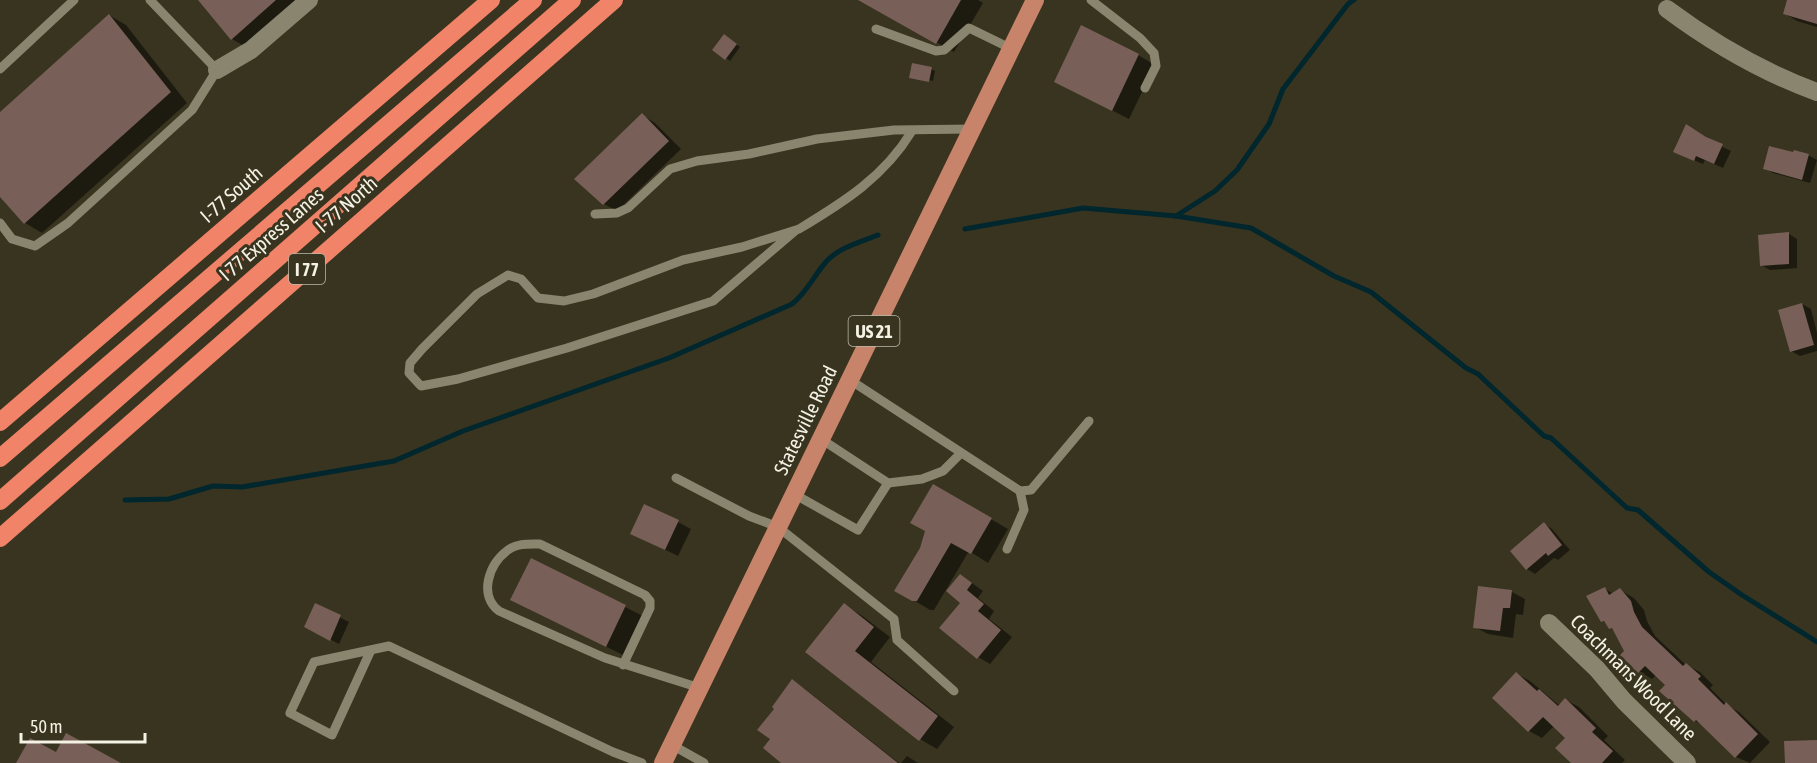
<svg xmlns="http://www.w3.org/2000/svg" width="1817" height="763" viewBox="0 0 1817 763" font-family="'Asap Condensed',sans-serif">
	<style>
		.shadow { fill: #0007 }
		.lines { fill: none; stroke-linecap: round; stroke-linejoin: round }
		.stream { stroke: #00262e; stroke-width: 5 }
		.building { fill: #785f58 }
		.lane { stroke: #8a856e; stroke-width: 9 }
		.street { stroke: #8a856e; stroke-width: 18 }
		.primary { stroke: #c7846a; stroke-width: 18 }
		.highway { stroke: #f08368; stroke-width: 18 }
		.labels { text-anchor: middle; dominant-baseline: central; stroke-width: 6; stroke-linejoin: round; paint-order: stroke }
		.shield { fill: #38341f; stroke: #bcb9aa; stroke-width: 1.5 }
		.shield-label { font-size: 18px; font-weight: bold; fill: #f4f2e5 }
		.street-label { font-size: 20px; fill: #f4f2e5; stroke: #38341f }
	</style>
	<rect width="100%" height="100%" fill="#38341f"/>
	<!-- shadow -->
	<g class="shadow">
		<polygon points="200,0 304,0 249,49 232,39"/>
		<polygon points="861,0 978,0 983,3 954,52"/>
		<polygon points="1788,0 1817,1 1817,27 1797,21 1784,13"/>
		<polygon points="109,15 126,25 187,103 42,233 25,223 0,195 0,114"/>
		<polygon points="728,38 740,47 730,61 714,49"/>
		<polygon points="1138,55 1155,65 1129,119 1074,91"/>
		<polygon points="931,69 935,71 933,81 913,77"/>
		<polygon points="642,115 655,123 681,149 617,211 604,204"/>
		<polygon points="1708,140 1731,151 1723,168 1705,160 1703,164 1684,156"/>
		<polygon points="1808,155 1817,160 1810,183 1773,173 1765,168"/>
		<polygon points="1789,234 1797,239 1797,268 1770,270 1761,265"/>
		<polygon points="1802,304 1811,309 1817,333 1817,351 1800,356 1791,351"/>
		<polygon points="934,486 1008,529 988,563 969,551 934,610 930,610 897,590 921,549 927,531"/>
		<polygon points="678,522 691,529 678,556 645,540"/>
		<polygon points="1544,524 1552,529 1570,550 1558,560 1554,558 1535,574 1527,569"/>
		<polygon points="532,560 643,616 623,655 529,609"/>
		<polygon points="972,583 983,591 978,598 994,611 989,619 1012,637 990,664 978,657 962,602 948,591"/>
		<polygon points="1479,588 1512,592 1525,599 1523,615 1516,614 1513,638 1488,634 1475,627"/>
		<polygon points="1605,589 1614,594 1620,590 1634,598 1644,610 1647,621 1655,636 1686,665 1700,672 1713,685 1710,688 1728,706 1739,712 1770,742 1750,763 1736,757 1703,725 1695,721 1667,685 1656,675 1652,679 1639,671 1615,631 1603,621"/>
		<polygon points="316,605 349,622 339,644 306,627"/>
		<polygon points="844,605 861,615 890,637 871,662 954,727 937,749 920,739 807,652"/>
		<polygon points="1517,674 1530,681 1560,706 1566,700 1579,707 1608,736 1604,740 1625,760 1622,763 1574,763 1567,738 1554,726 1542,738 1529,731 1494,698"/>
		<polygon points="792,681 805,689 899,763 783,763 772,739 776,708"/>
		<polygon points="907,756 918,763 901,763"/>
	</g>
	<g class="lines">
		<!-- stream -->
		<g class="stream">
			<polyline points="1176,216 1215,191 1237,170 1269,124 1283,89 1348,4 1354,0"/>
			<polyline points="965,229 1083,208 1176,216 1251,228 1334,276 1371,292 1466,368 1478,374 1544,436 1551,438 1627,508 1638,510 1709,572 1742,595 1817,642"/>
			<path d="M 125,500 L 169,499 L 213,486 L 242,487 L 394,461 L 463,431 L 669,358 L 792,304 C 807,292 813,277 825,263 C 837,248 861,242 878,235"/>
		</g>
	</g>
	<!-- building -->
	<g class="building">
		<polygon points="198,0 276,0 231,40"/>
		<polygon points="858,0 961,0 936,44"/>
		<polygon points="1787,0 1817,0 1817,24 1783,14"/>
		<polygon points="109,14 171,92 24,224 0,197 0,112"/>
		<polygon points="1081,25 1139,54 1112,111 1054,82"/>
		<polygon points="724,34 737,44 725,60 712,50"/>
		<polygon points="912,63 932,67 929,82 909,78"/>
		<polygon points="642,113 669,141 603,205 574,179"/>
		<polygon points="1686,124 1706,137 1723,144 1714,164 1696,156 1694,161 1673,152"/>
		<polygon points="1769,146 1793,152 1794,150 1809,154 1802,180 1763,169"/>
		<polygon points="1789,232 1789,264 1760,266 1758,235"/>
		<polygon points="1802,303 1814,345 1790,352 1778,310"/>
		<polygon points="933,484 992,518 971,554 951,543 917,601 912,601 894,591 920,548 925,531 910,523"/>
		<polygon points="644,504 679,520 665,550 630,534"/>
		<polygon points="1544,522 1562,545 1548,556 1546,553 1526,570 1510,551"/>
		<polygon points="531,558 626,605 606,647 510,600"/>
		<polygon points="960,574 972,583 967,590 984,604 978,611 1001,630 977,659 939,628 960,603 946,591"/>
		<polygon points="1478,586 1512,590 1510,608 1503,608 1500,631 1473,628"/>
		<polygon points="1605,587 1609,595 1620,588 1631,601 1634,612 1642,627 1683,666 1686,663 1701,676 1698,679 1724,705 1726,702 1758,734 1735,758 1696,720 1694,722 1659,691 1665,685 1645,666 1638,673 1620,655 1624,651 1612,628 1609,629 1604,621 1601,622 1586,596"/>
		<polygon points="315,603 341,615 330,641 304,627"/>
		<polygon points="844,603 874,627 855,651 938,716 919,741 805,652"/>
		<polygon points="1516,672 1537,691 1539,689 1558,706 1565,698 1596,728 1592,732 1613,751 1602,763 1571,763 1555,748 1565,738 1543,717 1528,732 1492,698"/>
		<polygon points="792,679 898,763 781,763 763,748 770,739 757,730 774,709 772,707"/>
		<polygon points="66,733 121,763 16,763 30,738 56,752"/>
		<polygon points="1817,740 1817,763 1785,763 1784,741"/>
	</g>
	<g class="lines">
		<!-- lane -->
		<g class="lane">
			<polyline points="1091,0 1140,38 1154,53 1156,66 1145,88"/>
			<polyline points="876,29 936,51 944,50 969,28 1012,49"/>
			<polyline points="0,69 74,0"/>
			<polyline points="595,214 617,213 628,208 670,169 697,161 749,154 817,139 894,130 972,129"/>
			<polyline points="0,223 12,239 35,246 68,223 192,110 217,70 150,0"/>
			<path d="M 796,230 L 713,301 L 567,348 L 458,379 L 421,386 L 409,373 L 410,363 L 422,349 L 477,294 L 508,275 L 521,279 L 538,298 L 564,301 L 593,294 L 683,260 L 742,247 L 796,230 L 799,229 C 844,202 884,177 912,131"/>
			<polyline points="850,380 1020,491 1031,490 1089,421"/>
			<polyline points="676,478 749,516 778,527 894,619 897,640 954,691"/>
			<polyline points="888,483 922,479 943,471 961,453"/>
			<polyline points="794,494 858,530 888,483 821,439"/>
			<polyline points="1007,549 1024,510 1020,491"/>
			<polyline points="371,650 332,735 290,713 314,662 389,646 613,752 642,763"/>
			<path d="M 623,665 L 650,608 L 650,601 L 645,595 L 540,544 C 529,544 517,543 508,550 C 489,564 478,595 499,611 L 605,658 L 700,688"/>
			<polyline points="672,745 704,763"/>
		</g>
		<!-- street -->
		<g class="street">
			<path d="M 1667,9 C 1714,44 1762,72 1817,92"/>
			<polyline points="217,70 251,50 309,0"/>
			<polyline points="1549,623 1597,669 1624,701 1687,763"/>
		</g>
		<!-- primary -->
		<polyline class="primary" points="663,763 1035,0"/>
		<!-- highway -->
		<g class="highway">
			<polyline points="0,422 491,0"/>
			<polyline points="0,458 533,0"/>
			<polyline points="0,501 572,0"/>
			<polyline points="0,538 614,0"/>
		</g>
	</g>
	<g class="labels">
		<!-- shield labels -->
		<g class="shield">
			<rect x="289" y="254" width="36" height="30" rx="4.5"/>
			<rect x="848.5" y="316" width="51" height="30" rx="4.5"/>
		</g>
		<g class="shield-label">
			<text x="307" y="269">I 77</text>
			<text x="874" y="331">US 21</text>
		</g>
		<!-- street labels -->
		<g class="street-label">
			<text transform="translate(231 194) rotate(-41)">I-77 South</text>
			<text transform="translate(346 204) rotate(-41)">I-77 North</text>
			<text transform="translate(271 234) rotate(-41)">I 77 Express Lanes</text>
			<text transform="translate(805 420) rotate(-64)">Statesville Road</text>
			<text transform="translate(1634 677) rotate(45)">Coachmans Wood Lane</text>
		</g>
	</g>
	<!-- scale -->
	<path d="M21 733v9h124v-9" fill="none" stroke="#f4f2e5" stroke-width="3"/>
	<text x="30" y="733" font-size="18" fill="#f4f2e5" stroke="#38341f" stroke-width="4.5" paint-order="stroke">50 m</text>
</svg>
